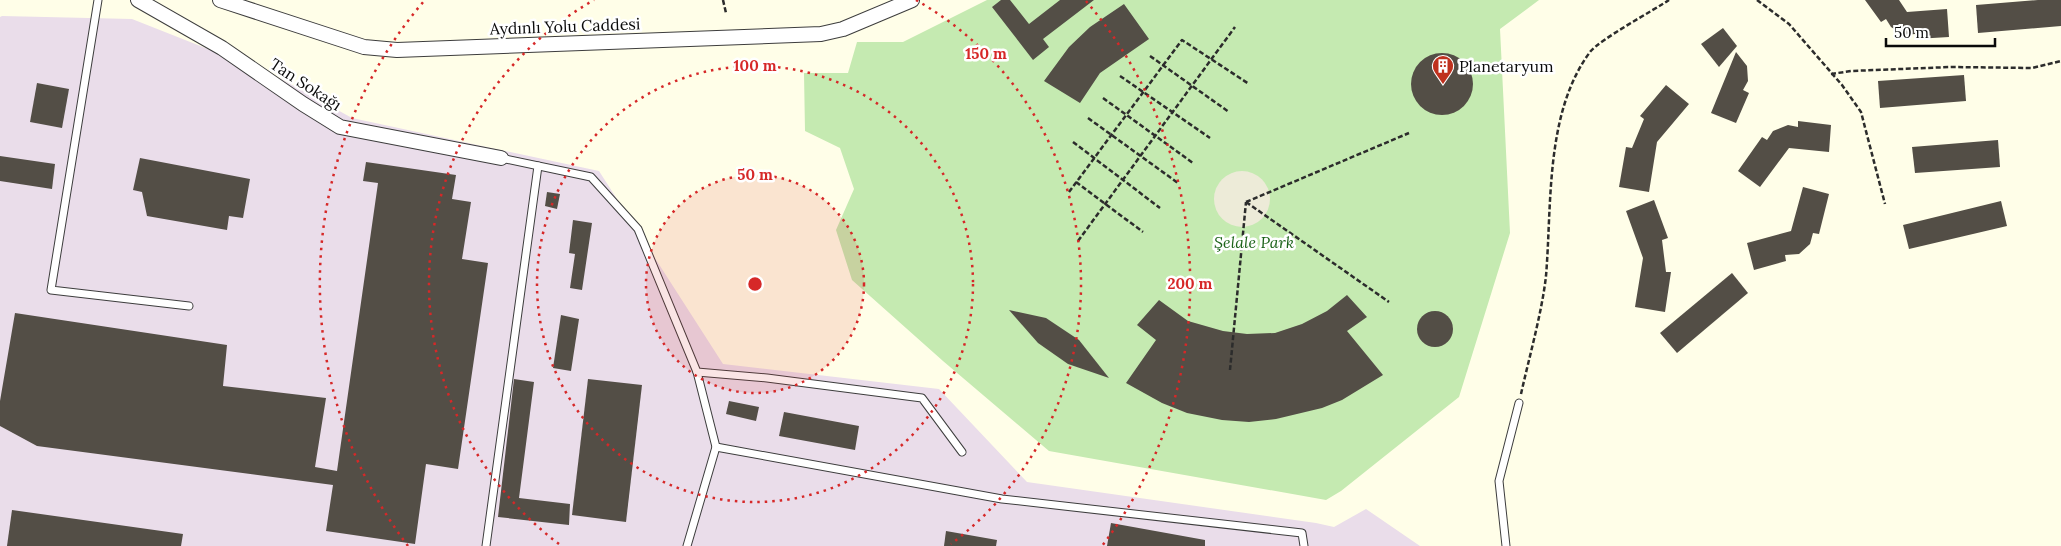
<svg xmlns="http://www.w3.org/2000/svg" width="2061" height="546" viewBox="0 0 2061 546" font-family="Lora,serif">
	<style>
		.industrial { fill: #eaddea }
		.green { fill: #c5eab1 }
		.plaza { fill: #edebd8 }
		.building { fill: #534e46 }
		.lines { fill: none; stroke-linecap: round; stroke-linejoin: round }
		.service-casing { stroke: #3d3d3d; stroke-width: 9 }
		.minor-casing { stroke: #3d3d3d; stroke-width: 16 }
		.path { stroke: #2c2c2c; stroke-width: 2.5; stroke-dasharray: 5 2.5; stroke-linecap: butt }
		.service { stroke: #fff; stroke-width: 7 }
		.minor { stroke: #fff; stroke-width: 14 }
		.ring { fill: none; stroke: #d62828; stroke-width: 2.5; stroke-dasharray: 2.5 5 }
		.labels { text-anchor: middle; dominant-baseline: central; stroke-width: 5; stroke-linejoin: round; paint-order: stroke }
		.street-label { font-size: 16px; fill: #0a0a0a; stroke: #fff }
		.poi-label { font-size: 16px; fill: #0a0a0a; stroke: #fff; text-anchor: start }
		.park-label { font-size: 16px; font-style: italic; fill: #1c6319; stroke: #fff }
		.centre { fill: #d62828; stroke: #fff; stroke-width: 2.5 }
		.ring-label { font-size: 15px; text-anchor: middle; font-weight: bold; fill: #d62828; stroke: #fff; stroke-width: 5; stroke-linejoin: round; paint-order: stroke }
	</style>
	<rect width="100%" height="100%" fill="#fffee8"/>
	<!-- industrial -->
	<polygon class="industrial" points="2,16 132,19 276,76 352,118 599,171 723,364 939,389 1027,482 1316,523 1334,527 1366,509 1420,546 0,546 0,17"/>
	<!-- green -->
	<polygon class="green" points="987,0 1539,0 1500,29 1510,233 1459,397 1341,491 1326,500 1049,451 943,361 852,280 836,230 854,189 840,148 805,131 804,73 848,73 857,42 903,42"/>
	<!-- plaza -->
	<circle class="plaza" cx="1242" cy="199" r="28"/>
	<!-- building -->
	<g class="building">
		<polygon points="1001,0 1010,0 1029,24 1060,0 1094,0 1043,39 1049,47 1033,60 992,7"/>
		<polygon points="1865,0 1899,0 1907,12 1947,9 1949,37 1916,39 1915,34 1904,35 1891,27 1886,19 1881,22"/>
		<polygon points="2038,0 2061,0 2061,26 1978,33 1976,5"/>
		<polygon points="1124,4 1149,39 1100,73 1080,103 1044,81 1069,47 1090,27"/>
		<polygon points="1723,28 1737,46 1719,67 1701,44"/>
		<polygon points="1736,52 1747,66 1748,81 1743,90 1749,93 1736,123 1711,113"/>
		<circle cx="1442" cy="84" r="31"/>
		<polygon points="1964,75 1966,101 1880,108 1878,81"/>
		<polygon points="37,83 69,89 62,128 30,122"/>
		<polygon points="1666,85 1689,104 1657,142 1649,192 1619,187 1626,147 1632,148 1644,119 1640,116"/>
		<polygon points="1798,121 1831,125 1829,152 1789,148 1760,187 1738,171 1762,137 1767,140 1773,131 1788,125 1798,127"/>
		<polygon points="1998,140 2000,167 1915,173 1912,147"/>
		<polygon points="0,156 55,164 52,189 0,181"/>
		<polygon points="140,158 250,179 243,218 229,216 227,230 147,216 142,192 133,190"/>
		<polygon points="366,162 456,175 452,199 471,202 462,259 488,263 458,469 426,464 415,544 326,531 333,485 37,446 0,426 0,401 15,313 227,345 223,386 326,398 315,467 337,471 378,183 363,181"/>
		<polygon points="1803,187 1829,194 1819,234 1813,233 1810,244 1799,254 1785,255 1786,261 1754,270 1747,243 1791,231"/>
		<polygon points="547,192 560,194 557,209 545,206"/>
		<polygon points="1654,200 1668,238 1662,240 1666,272 1671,272 1665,312 1635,307 1643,258 1626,211"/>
		<polygon points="2001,201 2007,226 1909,249 1903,225"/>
		<polygon points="573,220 592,223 582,290 570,288 575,254 569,253"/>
		<polygon points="1732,273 1748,293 1677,353 1660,333"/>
		<polygon points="1347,295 1367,317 1347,331 1383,375 1342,400 1322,408 1276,419 1249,422 1222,420 1187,413 1162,403 1126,383 1156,340 1137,325 1159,300 1188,321 1223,331 1247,334 1275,333 1302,324 1327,311"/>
		<polygon points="1009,310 1046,318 1079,340 1109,378 1068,364 1038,343"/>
		<circle cx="1435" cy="329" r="18"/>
		<polygon points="561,315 579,319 571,371 553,368"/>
		<polygon points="514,379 534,382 519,498 570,504 569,525 498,517"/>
		<polygon points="588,379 642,385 626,522 572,515"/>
		<polygon points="729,401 759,407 756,421 726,414"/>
		<polygon points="784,412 859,426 855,450 779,436"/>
		<polygon points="12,510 183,534 181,546 7,546"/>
		<polygon points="1111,523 1205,540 1205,546 1107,546"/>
		<polygon points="946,531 997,540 996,546 944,546"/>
	</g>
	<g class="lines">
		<!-- service casing -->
		<g class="service-casing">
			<g id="service">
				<polyline points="98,0 51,290 189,306"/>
				<polyline points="501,158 591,177 638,229 697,372 767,378 922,398 962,452"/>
				<polyline points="716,447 1002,499 1302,533 1304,546"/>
				<polyline points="486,546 538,166"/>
				<polyline points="687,546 716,447 697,372"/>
				<polyline points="1506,546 1499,481 1519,403"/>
			</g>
		</g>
		<!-- minor casing -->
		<g class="minor-casing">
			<g id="minor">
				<polyline points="138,0 222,48 303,104 340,127 501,158"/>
				<polyline points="220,0 364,47 397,50 821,34 843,29 912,0"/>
			</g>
		</g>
		<!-- path -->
		<g class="path">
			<polyline points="723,0 726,13"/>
			<polyline points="1757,0 1789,24 1842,85 1861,112 1885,204"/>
			<polyline points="1150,56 1229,112"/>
			<polyline points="1831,74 1851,71 1951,67 2032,68 2061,61"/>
			<polyline points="1120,76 1210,138"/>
			<polyline points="1103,98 1193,163"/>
			<polyline points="1088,118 1178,183"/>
			<polyline points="1073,142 1160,208"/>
			<polyline points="1076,182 1143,232"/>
			<polyline points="1069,192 1182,40 1249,84"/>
			<polyline points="1246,202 1409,133"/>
			<polyline points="1246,202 1389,302"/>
			<polyline points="1078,241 1235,27"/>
			<polyline points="1230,370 1246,202"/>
			<path d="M 1521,394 C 1529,358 1542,312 1546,276 C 1552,203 1545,113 1590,52 C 1599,40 1654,10 1669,0"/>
		</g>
		<!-- service -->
		<use href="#service" class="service"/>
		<!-- minor -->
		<use href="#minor" class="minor"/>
	</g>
	<!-- distance rings -->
	<circle cx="755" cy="284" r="109" fill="#d62828" fill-opacity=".12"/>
	<g class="ring">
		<circle cx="755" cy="284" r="109"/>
		<circle cx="755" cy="284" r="218"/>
		<path d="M559 544A326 326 0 0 1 594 0M916 0A326 326 0 0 1 951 544"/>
		<path d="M408 546A435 435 0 0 1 424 1M1086 1A435 435 0 0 1 1102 546"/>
	</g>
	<!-- icons -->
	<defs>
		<g id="building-pin" transform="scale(1.125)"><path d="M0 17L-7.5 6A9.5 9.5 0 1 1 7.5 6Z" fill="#bf311e" stroke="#fff"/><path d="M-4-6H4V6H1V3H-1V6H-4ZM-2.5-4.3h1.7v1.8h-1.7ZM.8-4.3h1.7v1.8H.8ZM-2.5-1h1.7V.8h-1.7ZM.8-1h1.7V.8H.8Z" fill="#fff"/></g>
	</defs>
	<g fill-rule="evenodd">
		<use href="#building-pin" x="1443" y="66"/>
	</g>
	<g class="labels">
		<!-- street labels -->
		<g class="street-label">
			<text transform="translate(565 26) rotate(-2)">Aydınlı Yolu Caddesi</text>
			<text transform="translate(306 84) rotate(33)">Tan Sokağı</text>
		</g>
		<!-- poi labels -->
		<g class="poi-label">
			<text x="1459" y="66">Planetaryum</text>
		</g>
		<!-- park labels -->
		<g class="park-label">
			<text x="1254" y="242">Şelale Park</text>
		</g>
	</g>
	<circle cx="755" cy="284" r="8" class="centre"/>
	<g class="ring-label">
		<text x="986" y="59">150 m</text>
		<text x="755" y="71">100 m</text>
		<text x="755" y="180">50 m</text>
		<text x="1190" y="289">200 m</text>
	</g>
	<!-- scale -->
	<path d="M1886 38v8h109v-8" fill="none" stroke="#0a0a0a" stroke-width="2.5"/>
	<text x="1894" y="38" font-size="15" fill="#0a0a0a" stroke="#ffffff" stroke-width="4" paint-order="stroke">50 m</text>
</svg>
